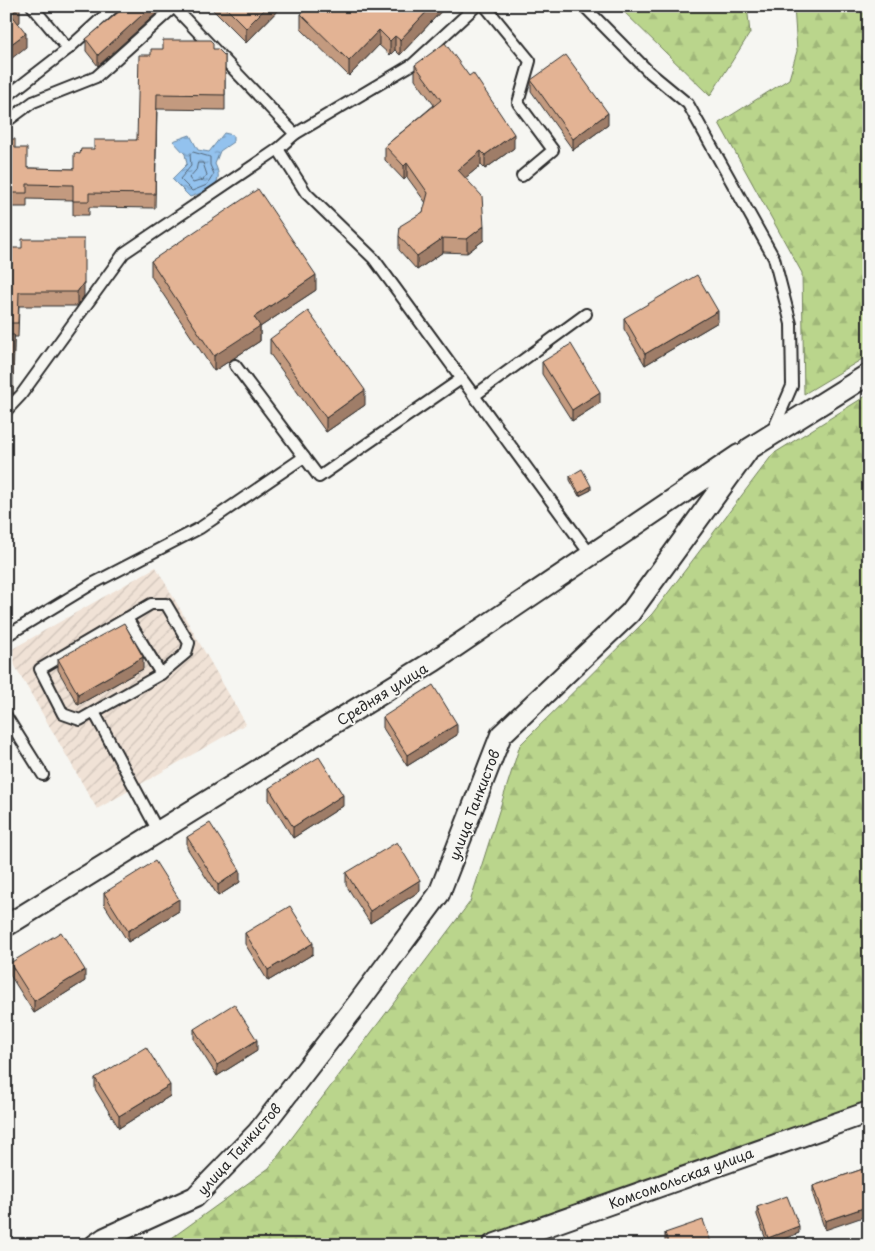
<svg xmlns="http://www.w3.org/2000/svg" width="875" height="1251" viewBox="0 0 875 1251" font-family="'Playpen Sans',sans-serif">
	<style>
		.industrial { fill: url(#industrial-furrows) }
		.forest { fill: url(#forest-firs); stroke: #72805c }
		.water { fill: url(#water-ripples); stroke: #6986a0 }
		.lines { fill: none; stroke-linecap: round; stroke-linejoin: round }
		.shore { stroke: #556779; stroke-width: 1 }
		.lane-casing { stroke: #2b2b2b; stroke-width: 14 }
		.street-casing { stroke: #2b2b2b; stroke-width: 24 }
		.lane { stroke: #f6f6f2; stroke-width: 10 }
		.street { stroke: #f6f6f2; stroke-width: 20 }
		.wall { fill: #c39a7f; stroke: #2b2b2b }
		.shaded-wall { fill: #9f7d68; stroke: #2b2b2b }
		.building { fill: #e3b394; stroke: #2b2b2b }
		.labels { text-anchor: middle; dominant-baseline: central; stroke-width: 4; stroke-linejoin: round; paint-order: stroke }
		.street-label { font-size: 14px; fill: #2b2b2b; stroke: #f6f6f2 }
	</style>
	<defs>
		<pattern id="industrial-furrows" width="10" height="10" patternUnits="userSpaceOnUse" patternTransform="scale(1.25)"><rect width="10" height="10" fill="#f0e2d6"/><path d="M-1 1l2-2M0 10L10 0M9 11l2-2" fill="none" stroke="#cec2b8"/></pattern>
		<pattern id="forest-firs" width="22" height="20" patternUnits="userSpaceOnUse" patternTransform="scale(1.25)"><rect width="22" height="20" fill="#bad58c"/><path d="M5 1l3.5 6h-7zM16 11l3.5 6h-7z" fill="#a0b779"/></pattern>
		<pattern id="water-ripples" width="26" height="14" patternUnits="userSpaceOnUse" patternTransform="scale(1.25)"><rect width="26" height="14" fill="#93c2ee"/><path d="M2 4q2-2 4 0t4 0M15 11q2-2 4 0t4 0" fill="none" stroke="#789ec1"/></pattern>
	</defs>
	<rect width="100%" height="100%" fill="#f6f6f2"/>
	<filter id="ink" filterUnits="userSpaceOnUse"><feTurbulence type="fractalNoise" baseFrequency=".02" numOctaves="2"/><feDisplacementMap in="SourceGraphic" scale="10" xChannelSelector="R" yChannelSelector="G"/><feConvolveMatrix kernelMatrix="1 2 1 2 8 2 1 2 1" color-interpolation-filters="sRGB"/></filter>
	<g filter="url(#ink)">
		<!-- industrial -->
		<polygon class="industrial" points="156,567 246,724 97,809 7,652"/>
		<!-- forest -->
		<g class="forest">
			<polygon points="618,6 747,6 750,33 710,96"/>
			<polygon points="794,6 869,6 869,355 804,394 802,273 719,123 789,79 797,51"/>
			<polygon points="869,394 869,1103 472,1245 162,1245 269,1168 470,902 520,745 652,614 773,454"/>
		</g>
		<!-- water -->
		<path class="water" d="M 224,133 L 233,135 L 233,142 L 220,151 L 215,164 C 226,186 207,191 190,197 L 172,179 L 187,164 L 185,154 L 173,141 L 190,135 L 198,150 L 209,152 Z"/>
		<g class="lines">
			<!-- shore -->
			<g class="shore">
				<polygon points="193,152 210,157 210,165 214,174 207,185 192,191 180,179 191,166 190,154"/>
				<polygon points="198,163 203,163 207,175 203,180 193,183 189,178 196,170"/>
			</g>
			<!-- lane casing -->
			<g class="lane-casing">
				<g id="lane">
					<polyline points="32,6 68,49"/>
					<polyline points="485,6 530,61 518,103 553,150 522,176"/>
					<polyline points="584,6 648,71 688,104 774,258 791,324 792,386 773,430"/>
					<polyline points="6,97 68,49 115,6"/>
					<polyline points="6,122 33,102 96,77 174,7 295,134 278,149 124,253 21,395 6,411"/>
					<polyline points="295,134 413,64 476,6"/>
					<polyline points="278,149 306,193 374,259 590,554"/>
					<polyline points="235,365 319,477 461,379"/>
					<polyline points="474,396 586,314"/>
					<polyline points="127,618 161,674"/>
					<polyline points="6,636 92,584 200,528 304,457"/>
					<polyline points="94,712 80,720 63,714 40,669 151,604 166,604 189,643 186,653 161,674 94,712 159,833"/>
					<polyline points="6,716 43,775"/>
				</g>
			</g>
			<!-- street casing -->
			<g class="street-casing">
				<g id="street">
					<polyline points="6,926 434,661 739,455"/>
					<polyline points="95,1245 105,1238 195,1197 258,1132 358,1003 439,894 501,735 630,613 749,449 869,374"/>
					<polyline points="493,1245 869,1112"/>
				</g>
			</g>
			<!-- lane -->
			<use href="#lane" class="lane"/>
			<!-- street -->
			<use href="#street" class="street"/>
		</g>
		<!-- wall -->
		<g class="wall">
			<polygon points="158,6 158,12 98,66 86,51 86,39"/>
			<polygon points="209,6 282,6 246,43"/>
			<polygon points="309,6 446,6 400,55 395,50 390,55 379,45 349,76 301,29 301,14"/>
			<polygon points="213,49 225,56 225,110 157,109 155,208 89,207 89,215 73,215 73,200 27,199 27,207 6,207 6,139 15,148 27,168 74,169 80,154 94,149 137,140 151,55"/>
			<polygon points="415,65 514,148 485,169 481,165 465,178 484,240 467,253 443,252 417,270 399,250 399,236 423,212 426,203 407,177 404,180 385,160 385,146 434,105 415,79"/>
			<polygon points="531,80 608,125 573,150 531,91"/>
			<polygon points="6,248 84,296 77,306 19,306 18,337 14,337 13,393 7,400"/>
			<polygon points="151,261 316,290 260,327 260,341 214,371 151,276"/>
			<polygon points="624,318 718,322 645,365 624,329"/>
			<polygon points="270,339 365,405 326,432 270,354"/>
			<polygon points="542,362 600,403 572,421 542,374"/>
			<polygon points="570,476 591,490 579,496 570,480"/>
			<polygon points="58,659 143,669 78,705 58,670"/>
			<polygon points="383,717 457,735 407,766 383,728"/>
			<polygon points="269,788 343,806 293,838 269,800"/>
			<polygon points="187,837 240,882 218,896 187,848"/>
			<polygon points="346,873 420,891 370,923 346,885"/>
			<polygon points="104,893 179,911 128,942 104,904"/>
			<polygon points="245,933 313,954 268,981 245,944"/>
			<polygon points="10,963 85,981 34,1013 10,975"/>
			<polygon points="194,1029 257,1051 217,1076 194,1040"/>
			<polygon points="95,1078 170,1096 119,1128 95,1089"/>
			<polygon points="863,1169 825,1230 813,1195 813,1186"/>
			<polygon points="757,1207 799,1233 768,1245 757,1215"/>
			<polygon points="665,1233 712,1245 665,1245"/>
		</g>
		<!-- shaded-wall -->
		<g class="shaded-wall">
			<polygon points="152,6 158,6 158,12 98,66 98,55"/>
			<polygon points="268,6 282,6 246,43 246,28"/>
			<polygon points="432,6 446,6 400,55 400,40"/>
			<polygon points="20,7 20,22 11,29 11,14"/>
			<polygon points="379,30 379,45 349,76 349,61"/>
			<polygon points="26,33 26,47 6,63 6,48"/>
			<polygon points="395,36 395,50 390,55 390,41"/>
			<polygon points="608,113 608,125 573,150 573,139"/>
			<polygon points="514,134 514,148 485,169 485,155"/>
			<polygon points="481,151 481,165 458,184 458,170"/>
			<polygon points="407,163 407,177 404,180 404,166"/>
			<polygon points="484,226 484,240 467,253 467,239"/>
			<polygon points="443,238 443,252 417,270 417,256"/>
			<polygon points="316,275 316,290 260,327 260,341 214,371 214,356 254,317"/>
			<polygon points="84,282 84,296 77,306 77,292"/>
			<polygon points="718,311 718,322 645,365 645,354"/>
			<polygon points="14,335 13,393 7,400 7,385"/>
			<polygon points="365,390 365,405 326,432 326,418"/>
			<polygon points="600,392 600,403 572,421 572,410"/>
			<polygon points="591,486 591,490 579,496 579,493"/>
			<polygon points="143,657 143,669 78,705 78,694"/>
			<polygon points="457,724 457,735 407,766 407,755"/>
			<polygon points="343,795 343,806 293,838 293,827"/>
			<polygon points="240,870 240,882 218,896 218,885"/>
			<polygon points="420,880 420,891 370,923 370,911"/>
			<polygon points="179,899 179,911 128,942 128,931"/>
			<polygon points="313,943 313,954 268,981 268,970"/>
			<polygon points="85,970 85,981 34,1013 34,1001"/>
			<polygon points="257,1040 257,1051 217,1076 217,1065"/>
			<polygon points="170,1085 170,1096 119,1128 119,1116"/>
			<polygon points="869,1206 869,1215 825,1230 825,1221"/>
			<polygon points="799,1226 799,1233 768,1245 768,1238"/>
		</g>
		<!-- building -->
		<g class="building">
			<polygon points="6,6 19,6 20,7 11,14 26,33 6,48"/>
			<polygon points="126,6 152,6 98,55 86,39"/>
			<polygon points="224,6 268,6 246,28"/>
			<polygon points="309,6 432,6 400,40 395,36 390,41 379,30 349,61 301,14"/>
			<polygon points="163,40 210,40 213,43 213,49 218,49 225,56 225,95 157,94 155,194 89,193 89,201 73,201 73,185 27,184 27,193 6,193 6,139 15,139 15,148 27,148 27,168 74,169 74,153 80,154 81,149 94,149 94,140 137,140 139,55 151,55 151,49 163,49"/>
			<polygon points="445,43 469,76 473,73 514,134 485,155 481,151 458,170 482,196 484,226 467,239 443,238 417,256 399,236 400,226 423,212 428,193 407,163 404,166 385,146 441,100 415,65"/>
			<polygon points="566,55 608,113 573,139 531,80"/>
			<polygon points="258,189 316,275 254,317 260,326 214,356 151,261"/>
			<polygon points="22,239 84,239 84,282 77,292 19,292 18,323 6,323 6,248 22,248"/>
			<polygon points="697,275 718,311 645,354 624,318"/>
			<polygon points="308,311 365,390 326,418 270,339"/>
			<polygon points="6,335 14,335 13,379 7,385"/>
			<polygon points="571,344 600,392 572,410 542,362"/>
			<polygon points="582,469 591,486 579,493 570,476"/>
			<polygon points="124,623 143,657 78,694 58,659"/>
			<polygon points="433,685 457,724 407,755 383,717"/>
			<polygon points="319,757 343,795 293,827 269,788"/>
			<polygon points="210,823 240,870 218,885 187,837"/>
			<polygon points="397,842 420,880 370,911 346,873"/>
			<polygon points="155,861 179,899 128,931 104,893"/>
			<polygon points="290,906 313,943 268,970 245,933"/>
			<polygon points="61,932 85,970 34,1001 10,963"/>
			<polygon points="234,1004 257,1040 217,1065 194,1029"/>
			<polygon points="146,1047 170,1085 119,1116 95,1078"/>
			<polygon points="863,1169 866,1177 869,1176 869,1206 825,1221 813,1186"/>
			<polygon points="787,1196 799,1226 768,1238 757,1207"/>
			<polygon points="703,1220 712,1245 669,1245 665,1233"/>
		</g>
	</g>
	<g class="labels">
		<!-- street labels -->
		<g class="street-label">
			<text transform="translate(382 694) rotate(-32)">Средняя улица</text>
			<text transform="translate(474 805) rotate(-69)">улица Танкистов</text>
			<text transform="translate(239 1149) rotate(-48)">улица Танкистов</text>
			<text transform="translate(681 1178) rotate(-20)">Комсомольская улица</text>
		</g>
	</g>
	<!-- margin -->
	<rect width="875" height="1251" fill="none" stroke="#f6f6f2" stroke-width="25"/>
	<rect x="12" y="12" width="850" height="1226" fill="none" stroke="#2b2b2b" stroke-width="2" filter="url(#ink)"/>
</svg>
